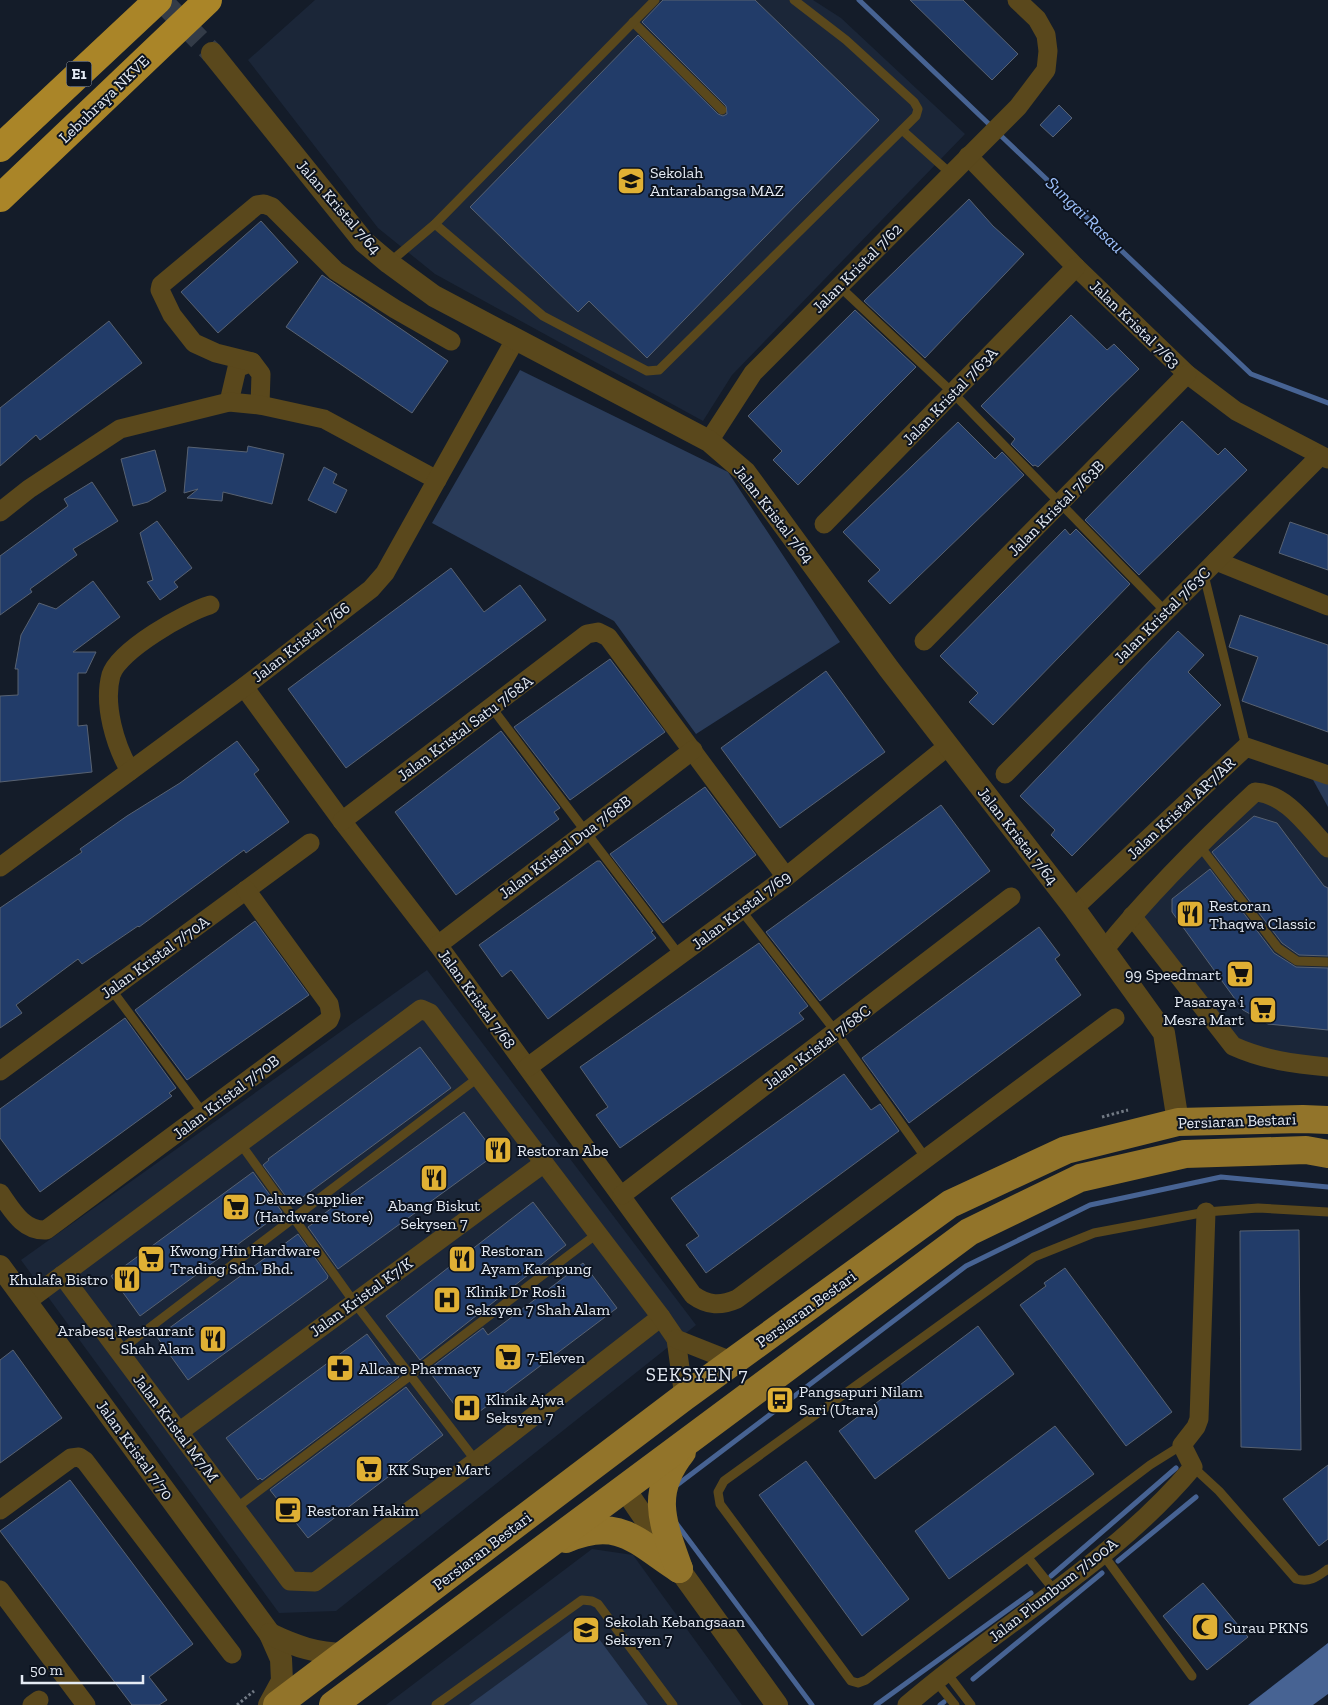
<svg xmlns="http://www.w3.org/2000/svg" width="1328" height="1705" viewBox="0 0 1328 1705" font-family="'Zilla Slab',serif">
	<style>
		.built { fill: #1b2638 }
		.green { fill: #2a3c5a }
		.water { fill: #476393 }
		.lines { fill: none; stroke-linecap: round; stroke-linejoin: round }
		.stream { stroke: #476393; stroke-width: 5 }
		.building { fill: #223c69; stroke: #586272 }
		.tertiary-tunnel { stroke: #333b47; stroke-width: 22; stroke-dasharray: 22 11; stroke-linecap: butt }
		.path { stroke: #727a85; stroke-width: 3; stroke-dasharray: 2.5 2.5; stroke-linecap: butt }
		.service { stroke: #5a481c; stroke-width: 9 }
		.minor { stroke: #5a481c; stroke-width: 19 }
		.tertiary { stroke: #5a481c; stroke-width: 22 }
		.primary { stroke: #92742a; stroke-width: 28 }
		.motorway { stroke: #aa8528; stroke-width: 28 }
		.labels { text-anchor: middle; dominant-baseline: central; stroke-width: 4; stroke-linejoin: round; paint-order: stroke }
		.shield { fill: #0c131f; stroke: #a4aab4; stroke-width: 1 }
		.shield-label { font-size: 15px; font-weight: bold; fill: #e5ebf4 }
		.street-label { font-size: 16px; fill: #e5ebf4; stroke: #0c131f }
		.poi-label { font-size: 16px; fill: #e5ebf4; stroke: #0c131f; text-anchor: start }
		.water-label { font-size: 18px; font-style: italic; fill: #9ec1fc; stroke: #0c131f }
		.quarter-label { font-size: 19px; letter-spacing: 1px; fill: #e5ebf4; stroke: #0c131f }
	</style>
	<rect width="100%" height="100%" fill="#141c29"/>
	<!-- built -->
	<g class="built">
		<polygon points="315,0 813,0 841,18 965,134 732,375 703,421 435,274 378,228 248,60"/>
		<polygon points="1256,799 1276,804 1328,856 1328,1061 1294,1059 1238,1041 1139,915"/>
		<polygon points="427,970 696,1325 336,1611 279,1613 21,1260"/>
		<polygon points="592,1549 633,1555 742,1705 386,1705"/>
	</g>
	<!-- green -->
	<g class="green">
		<polygon points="520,370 728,472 840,642 696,734 614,621 432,523"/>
		<polygon points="1312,778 1328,783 1328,807"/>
		<polygon points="585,1620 648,1705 469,1705"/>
	</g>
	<!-- water -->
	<polygon class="water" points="1328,1643 1328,1694 1313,1705 1248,1705"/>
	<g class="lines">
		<!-- stream -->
		<g class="stream">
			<polyline points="859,0 992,127"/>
			<polyline points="998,133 1251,374 1328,403"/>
			<polyline points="673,1488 966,1266 1090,1205 1221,1177 1328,1187"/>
			<polyline points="676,1523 812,1705"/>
			<polyline points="1118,1561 1196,1497"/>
			<polyline points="1051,1576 1176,1468"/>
			<polyline points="973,1679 1102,1573"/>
			<polyline points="876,1705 1031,1593"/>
			<polyline points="940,1705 944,1702"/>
		</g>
	</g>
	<!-- building -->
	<g class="building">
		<polygon points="663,0 755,0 879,120 647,358 589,301 578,312 470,207 638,35 718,114 723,116 727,114 726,106 642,22"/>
		<polygon points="910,0 963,0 1018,54 992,80"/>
		<polygon points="1059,105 1072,118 1053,137 1040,125"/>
		<polygon points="969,199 993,226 1024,254 925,358 864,301"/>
		<polygon points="261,221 298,262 218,333 181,292"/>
		<polygon points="322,275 448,361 412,413 286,327"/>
		<polygon points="855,310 916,367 798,485 773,460 782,451 748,416"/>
		<polygon points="1071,315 1107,350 1114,344 1139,369 1038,467 1035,465 1033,466 1011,444 1015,439 981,406"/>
		<polygon points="109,321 142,363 40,440 36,435 0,466 0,408"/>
		<polygon points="1182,421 1218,455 1225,448 1247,470 1139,575 1085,520"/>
		<polygon points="958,422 995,459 1002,452 1024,475 890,604 868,581 880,570 843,532"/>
		<polygon points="248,446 284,454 272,504 223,492 222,501 187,498 198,489 184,493 188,447 247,452"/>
		<polygon points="155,450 166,491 148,502 133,506 121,459"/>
		<polygon points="324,467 337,474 333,483 347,490 336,513 308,500"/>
		<polygon points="92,482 118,521 73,549 77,555 30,589 32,592 0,615 0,556 68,506 64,499"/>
		<polygon points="157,521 192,568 174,582 178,587 160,600 147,582 153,580 140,533"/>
		<polygon points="1290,522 1328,535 1328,570 1279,553"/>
		<polygon points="1065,529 1070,535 1076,529 1130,584 993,725 969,702 978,693 940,656"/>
		<polygon points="451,568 484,612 520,585 546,620 346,768 288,689"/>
		<polygon points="93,581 120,617 73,652 96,652 86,673 78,673 78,726 87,725 92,772 0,782 0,696 18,695 18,669 15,669 21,635 39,603 56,609"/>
		<polygon points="1240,615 1328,645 1328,732 1242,701 1258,657 1229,647"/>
		<polygon points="1178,631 1204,655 1188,672 1221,705 1072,856 1051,835 1055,830 1020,796"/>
		<polygon points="610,659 665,732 570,800 514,727"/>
		<polygon points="826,671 885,752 780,828 721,748"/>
		<polygon points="501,731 560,808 554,812 559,819 456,895 395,812"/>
		<polygon points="237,741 259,770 254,774 289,822 246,853 244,850 139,927 138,926 82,964 78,959 16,1005 22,1013 0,1028 0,908 82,852 80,849 127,816 180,783"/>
		<polygon points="705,787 756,855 663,923 610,854"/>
		<polygon points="941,805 990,871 820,1001 766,932"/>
		<polygon points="1254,816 1277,823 1324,886 1328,888 1328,956 1299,955 1282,943 1212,852"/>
		<polygon points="597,861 600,861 653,931 651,932 656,938 548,1019 511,970 502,977 479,945"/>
		<polygon points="1210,869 1274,953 1296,967 1328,968 1328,1030 1268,1024 1243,1010 1172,912 1172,899"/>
		<polygon points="255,921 309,995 187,1080 135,1010"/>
		<polygon points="1039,927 1060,955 1055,959 1081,995 909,1123 862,1058"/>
		<polygon points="759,943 808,1006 799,1013 804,1019 620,1148 596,1115 608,1107 580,1067"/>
		<polygon points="125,1018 176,1088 169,1093 172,1096 40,1192 0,1138 0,1109"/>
		<polygon points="420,1047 451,1088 292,1205 263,1165 269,1160 268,1159"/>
		<polygon points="844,1074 871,1110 880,1104 899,1131 706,1273 686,1245 699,1236 671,1198"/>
		<polygon points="464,1112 496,1154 338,1269 308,1227 315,1222 314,1221"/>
		<polygon points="253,1172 282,1212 140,1316 111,1276"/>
		<polygon points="533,1202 566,1245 420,1360 386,1316"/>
		<polygon points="1299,1230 1301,1450 1241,1447 1240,1231"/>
		<polygon points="298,1234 328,1276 327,1279 188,1380 157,1337"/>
		<polygon points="583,1263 617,1308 467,1421 428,1370 483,1328 488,1335"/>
		<polygon points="1065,1268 1172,1412 1126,1446 1020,1305 1046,1286 1044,1283"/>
		<polygon points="978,1326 1014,1374 875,1479 839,1431"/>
		<polygon points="367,1334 399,1377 262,1480 260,1478 258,1480 226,1438"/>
		<polygon points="13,1350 62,1418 0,1463 0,1360"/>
		<polygon points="406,1387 443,1435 308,1538 270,1490"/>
		<polygon points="1055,1426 1094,1474 949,1579 915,1531"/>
		<polygon points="806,1461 909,1599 862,1636 759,1495"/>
		<polygon points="1328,1465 1328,1539 1319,1546 1283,1499"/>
		<polygon points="70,1480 193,1644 149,1677 167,1700 159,1705 132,1705 0,1531"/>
		<polygon points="1203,1583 1248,1637 1207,1670 1163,1616"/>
	</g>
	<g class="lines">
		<!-- tertiary-tunnel -->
		<polyline class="tertiary-tunnel" points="161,0 212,53"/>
		<!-- path -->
		<g class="path">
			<polyline points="1102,1117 1128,1110"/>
			<polyline points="237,1705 254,1691"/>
		</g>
		<!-- service -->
		<g class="service">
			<polyline points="633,22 722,110"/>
			<polyline points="902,130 950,173"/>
			<polyline points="435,224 543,316 647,371 659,370 916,116 918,109 914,102 846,40 794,0"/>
			<polyline points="390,262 435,224 655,0"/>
			<polyline points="839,286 953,393 1166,612"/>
			<polyline points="1204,575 1246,747"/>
			<polyline points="492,708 680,956"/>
			<polyline points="1199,845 1278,948 1297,961 1328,962"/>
			<polyline points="741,910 836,1032 925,1157"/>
			<polyline points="111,989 203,1113"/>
			<polyline points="240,1143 354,1302 476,1461"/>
			<polyline points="119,1351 479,1077"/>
			<polyline points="1182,1445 1150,1465 866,1680 858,1683 851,1681 720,1504 718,1492 724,1481 1034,1257 1094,1233 1206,1212 1258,1208 1328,1212"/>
			<path d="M 1193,1467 L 1219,1491 L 1296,1579 C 1310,1583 1317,1577 1328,1569"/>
			<polyline points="236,1508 598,1233"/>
			<polyline points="1102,1553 1192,1676"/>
			<polyline points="1029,1559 1054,1590"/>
			<polyline points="946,1672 971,1705"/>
			<polyline points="935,1680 955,1705"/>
			<polyline points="436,1705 582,1600 592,1601 598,1604 673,1705"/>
		</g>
		<!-- minor -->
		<g class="minor">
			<polyline points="968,156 1076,267 1187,374 1236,411 1328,459"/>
			<polyline points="229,402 237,368 252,362"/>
			<polyline points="260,405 261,374 252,362 216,353 194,343 172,315 160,290 161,285 257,205 264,204 272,207 336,271 395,309 451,341"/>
			<polyline points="709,441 753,373 1018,107 1046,70 1048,51 1046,35 1037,19 1017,0"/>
			<polyline points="0,512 29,489 120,429 229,402 260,405 324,419 437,480"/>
			<polyline points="824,524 1076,267"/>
			<polyline points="1216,561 1328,606"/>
			<polyline points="924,641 1187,374"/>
			<path d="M 244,687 L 342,821 L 438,945 L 693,1295 C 708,1306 721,1306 737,1299 L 1115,1018"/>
			<path d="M 130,771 C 115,745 103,705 111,675 C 119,650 186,612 210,605"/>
			<polyline points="1005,774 1320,456"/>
			<polyline points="342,821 587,634 598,632 608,637 786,877"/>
			<polyline points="0,867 244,687 371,589 385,573 515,340"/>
			<polyline points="1074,908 1246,747 1328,775"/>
			<path d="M 1132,916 L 1233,1046 C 1264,1060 1294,1064 1328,1067"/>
			<polyline points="438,945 693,750"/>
			<path d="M 1104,950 C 1150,893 1201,842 1255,792 C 1287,794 1308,827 1328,848"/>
			<polyline points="528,1067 786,877 948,746"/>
			<polyline points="0,1071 310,843"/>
			<path d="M 0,1193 C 12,1210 23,1231 46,1230 L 329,1020 L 331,1015 L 329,1004 L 246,890"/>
			<polyline points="622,1195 1011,897"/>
			<polyline points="62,1275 290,1581 315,1582 476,1461 661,1317"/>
			<polyline points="26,1302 421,1009 430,1013 661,1317 676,1339 684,1397"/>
			<polyline points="676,1339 734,1362"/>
			<polyline points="179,1432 544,1163"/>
			<polyline points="0,1510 71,1458 79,1457 85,1461 232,1654"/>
			<polyline points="0,1590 86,1705"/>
			<polyline points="32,1705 39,1700"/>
			<path d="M 907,1705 C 1000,1624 1114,1562 1193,1467 L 1182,1445 L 1196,1427 L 1199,1419 L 1206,1212"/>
		</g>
		<!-- tertiary -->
		<g class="tertiary">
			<polyline points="212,53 364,242 389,263 434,296 709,441 745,472 889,669 1074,908 1164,1033 1178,1122"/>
			<polyline points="0,1266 270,1634 281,1659 282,1681 269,1705"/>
			<polyline points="624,1488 679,1569 777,1705"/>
			<path d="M 270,1634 C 297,1647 316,1653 345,1654"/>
		</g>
		<!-- primary -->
		<g class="primary">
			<path d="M 566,1539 C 619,1516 637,1542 679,1569"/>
			<path d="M 679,1569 C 663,1524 649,1493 682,1452"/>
			<polyline points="277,1705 684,1397 950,1204 1066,1150 1178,1122 1303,1119 1328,1120"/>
			<polyline points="333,1705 969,1232 1080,1178 1185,1154 1306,1150 1328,1154"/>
		</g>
		<!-- motorway -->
		<g class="motorway">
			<polyline points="0,148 158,0"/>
			<polyline points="0,198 208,0"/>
		</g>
	</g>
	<!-- icons -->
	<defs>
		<g id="school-square" transform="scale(1.4375)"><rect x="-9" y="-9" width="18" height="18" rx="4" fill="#e0b034" stroke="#0c131f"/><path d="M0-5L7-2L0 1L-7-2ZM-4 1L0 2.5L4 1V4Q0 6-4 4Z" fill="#111"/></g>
		<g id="restaurant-square" transform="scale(1.4375)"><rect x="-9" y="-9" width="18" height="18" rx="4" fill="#e0b034" stroke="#0c131f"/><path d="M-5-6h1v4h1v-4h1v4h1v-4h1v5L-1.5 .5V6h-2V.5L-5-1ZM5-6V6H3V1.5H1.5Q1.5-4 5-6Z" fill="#111"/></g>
		<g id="supermarket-square" transform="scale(1.4375)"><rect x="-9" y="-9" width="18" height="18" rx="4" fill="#e0b034" stroke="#0c131f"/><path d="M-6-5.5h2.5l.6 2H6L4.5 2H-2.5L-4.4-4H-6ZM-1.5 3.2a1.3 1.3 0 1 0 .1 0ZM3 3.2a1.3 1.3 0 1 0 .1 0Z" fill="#111"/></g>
		<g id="hospital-square" transform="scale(1.4375)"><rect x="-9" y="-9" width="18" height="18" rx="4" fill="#e0b034" stroke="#0c131f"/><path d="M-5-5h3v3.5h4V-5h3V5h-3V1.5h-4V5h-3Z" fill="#111"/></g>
		<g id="pharmacy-square" transform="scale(1.4375)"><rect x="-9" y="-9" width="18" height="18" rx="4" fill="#e0b034" stroke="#0c131f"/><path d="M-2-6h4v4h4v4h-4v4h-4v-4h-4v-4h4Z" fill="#111"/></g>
		<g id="bus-square" transform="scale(1.4375)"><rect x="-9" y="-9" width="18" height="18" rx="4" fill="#e0b034" stroke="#0c131f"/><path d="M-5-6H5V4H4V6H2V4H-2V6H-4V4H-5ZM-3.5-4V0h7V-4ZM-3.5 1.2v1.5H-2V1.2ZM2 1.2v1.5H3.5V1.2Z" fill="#111"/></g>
		<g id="cafe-square" transform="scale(1.4375)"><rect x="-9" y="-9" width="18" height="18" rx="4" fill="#e0b034" stroke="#0c131f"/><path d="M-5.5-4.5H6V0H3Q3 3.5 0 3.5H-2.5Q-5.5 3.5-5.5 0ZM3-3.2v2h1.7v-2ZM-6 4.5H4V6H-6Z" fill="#111"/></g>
		<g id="mosque-square" transform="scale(1.4375)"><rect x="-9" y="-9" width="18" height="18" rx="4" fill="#e0b034" stroke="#0c131f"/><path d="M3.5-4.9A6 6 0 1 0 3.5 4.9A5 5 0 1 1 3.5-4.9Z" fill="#111"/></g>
	</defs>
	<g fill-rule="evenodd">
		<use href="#school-square" x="631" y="181"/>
		<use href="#restaurant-square" x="1190" y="914"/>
		<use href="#supermarket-square" x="1240" y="974"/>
		<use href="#supermarket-square" x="1263" y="1010"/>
		<use href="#restaurant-square" x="498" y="1150"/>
		<use href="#restaurant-square" x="434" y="1178"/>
		<use href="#supermarket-square" x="236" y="1207"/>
		<use href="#supermarket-square" x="151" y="1259"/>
		<use href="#restaurant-square" x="462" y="1259"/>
		<use href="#restaurant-square" x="127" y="1279"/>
		<use href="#hospital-square" x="447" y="1300"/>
		<use href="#restaurant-square" x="213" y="1339"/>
		<use href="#supermarket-square" x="508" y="1357"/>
		<use href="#pharmacy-square" x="340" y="1368"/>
		<use href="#bus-square" x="780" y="1400"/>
		<use href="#hospital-square" x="467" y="1408"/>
		<use href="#supermarket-square" x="369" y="1469"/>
		<use href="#cafe-square" x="288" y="1510"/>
		<use href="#mosque-square" x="1205" y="1627"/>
		<use href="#school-square" x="586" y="1630"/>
	</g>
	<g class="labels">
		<!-- shield labels -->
		<rect class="shield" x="66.5" y="61.5" width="25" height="25" rx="4"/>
		<g class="shield-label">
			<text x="79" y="74">E1</text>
		</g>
		<!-- street labels -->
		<g class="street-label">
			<text transform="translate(104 99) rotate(-44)">Lebuhraya NKVE</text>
			<text transform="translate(339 207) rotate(49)">Jalan Kristal 7/64</text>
			<text transform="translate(857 268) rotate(-45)">Jalan Kristal 7/62</text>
			<text transform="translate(1135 324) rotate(44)">Jalan Kristal 7/63</text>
			<text transform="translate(950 396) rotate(-46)">Jalan Kristal 7/63A</text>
			<text transform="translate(1056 508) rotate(-45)">Jalan Kristal 7/63B</text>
			<text transform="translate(774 514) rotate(52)">Jalan Kristal 7/64</text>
			<text transform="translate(1162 615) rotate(-45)">Jalan Kristal 7/63C</text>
			<text transform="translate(301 642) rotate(-38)">Jalan Kristal 7/66</text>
			<text transform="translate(465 728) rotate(-37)">Jalan Kristal Satu 7/68A</text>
			<text transform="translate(1181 808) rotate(-43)">Jalan Kristal AR7/AR</text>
			<text transform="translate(1018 836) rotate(52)">Jalan Kristal 7/64</text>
			<text transform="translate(565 847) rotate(-37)">Jalan Kristal Dua 7/68B</text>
			<text transform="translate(741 910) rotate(-37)">Jalan Kristal 7/69</text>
			<text transform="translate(155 957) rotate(-36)">Jalan Kristal 7/70A</text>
			<text transform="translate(477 999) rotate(54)">Jalan Kristal 7/68</text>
			<text transform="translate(817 1047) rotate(-37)">Jalan Kristal 7/68C</text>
			<text transform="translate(226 1097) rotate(-37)">Jalan Kristal 7/70B</text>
			<text transform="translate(1237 1121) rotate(-2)">Persiaran Bestari</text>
			<text transform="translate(361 1297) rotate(-36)">Jalan Kristal K7/K</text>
			<text transform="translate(806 1309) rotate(-36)">Persiaran Bestari</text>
			<text transform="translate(176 1428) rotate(53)">Jalan Kristal M7/M</text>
			<text transform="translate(135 1450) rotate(54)">Jalan Kristal 7/70</text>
			<text transform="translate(482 1551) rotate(-37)">Persiaran Bestari</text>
			<text transform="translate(1053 1590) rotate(-38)">Jalan Plumbum 7/100A</text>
		</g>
		<!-- poi labels -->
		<g class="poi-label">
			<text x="650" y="172">Sekolah<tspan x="650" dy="18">Antarabangsa MAZ</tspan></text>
			<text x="1209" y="905">Restoran<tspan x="1209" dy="18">Thaqwa Classic</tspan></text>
			<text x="1221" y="974" text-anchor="end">99 Speedmart</text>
			<text x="1244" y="1001" text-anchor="end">Pasaraya i<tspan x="1244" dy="18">Mesra Mart</tspan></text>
			<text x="517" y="1150">Restoran Abe</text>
			<text x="255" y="1198">Deluxe Supplier<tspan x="255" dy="18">(Hardware Store)</tspan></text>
			<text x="434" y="1205" text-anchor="middle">Abang Biskut<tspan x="434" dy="18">Sekysen 7</tspan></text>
			<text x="170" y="1250">Kwong Hin Hardware<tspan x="170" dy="18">Trading Sdn. Bhd.</tspan></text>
			<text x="481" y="1250">Restoran<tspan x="481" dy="18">Ayam Kampung</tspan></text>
			<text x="108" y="1279" text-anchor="end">Khulafa Bistro</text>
			<text x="466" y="1291">Klinik Dr Rosli<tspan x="466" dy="18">Seksyen 7 Shah Alam</tspan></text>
			<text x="194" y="1330" text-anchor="end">Arabesq Restaurant<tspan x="194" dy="18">Shah Alam</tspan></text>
			<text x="527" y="1357">7-Eleven</text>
			<text x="359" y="1368">Allcare Pharmacy</text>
			<text x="799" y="1391">Pangsapuri Nilam<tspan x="799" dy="18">Sari (Utara)</tspan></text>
			<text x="486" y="1399">Klinik Ajwa<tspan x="486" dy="18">Seksyen 7</tspan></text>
			<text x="388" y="1469">KK Super Mart</text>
			<text x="307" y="1510">Restoran Hakim</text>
			<text x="605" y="1621">Sekolah Kebangsaan<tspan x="605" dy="18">Seksyen 7</tspan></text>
			<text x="1224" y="1627">Surau PKNS</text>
		</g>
		<!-- water labels -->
		<g class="water-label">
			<text transform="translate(1085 215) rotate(44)">Sungai Rasau</text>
		</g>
		<!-- quarter labels -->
		<g class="quarter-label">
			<text x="697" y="1374">SEKSYEN 7</text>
		</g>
	</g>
	<!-- scale -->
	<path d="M22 1675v8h121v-8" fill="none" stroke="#e5ebf4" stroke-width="2.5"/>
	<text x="30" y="1675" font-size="15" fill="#e5ebf4" stroke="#0c131f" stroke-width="4" paint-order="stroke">50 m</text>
</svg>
